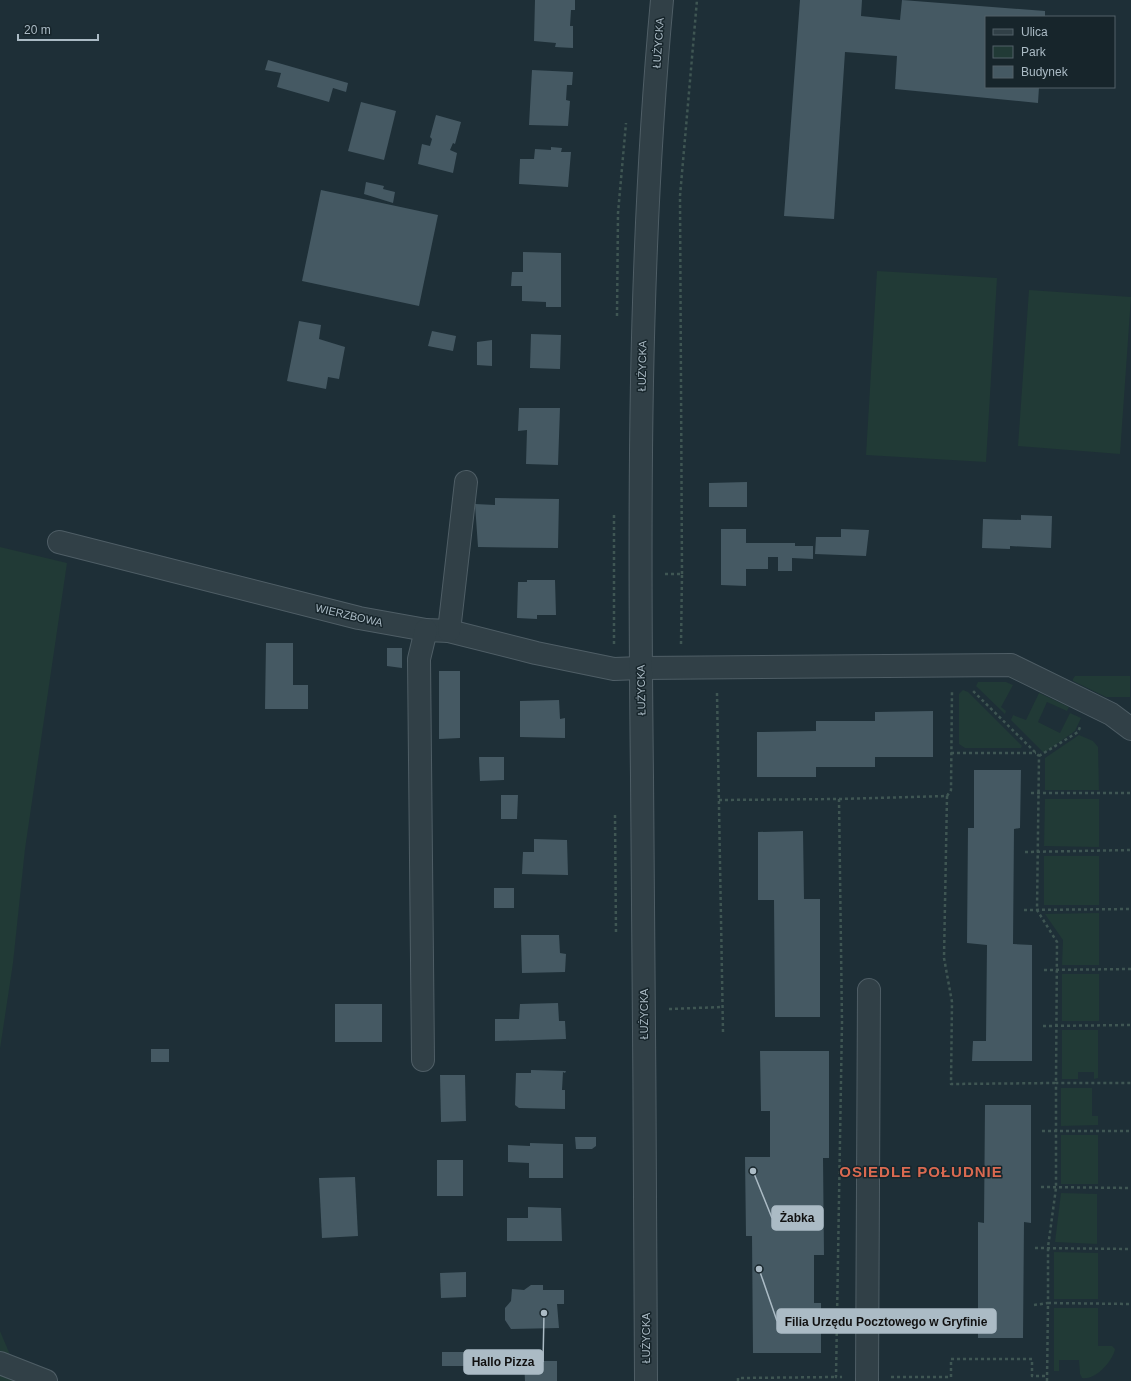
<svg xmlns="http://www.w3.org/2000/svg" width="1131" height="1381" viewBox="0 0 1131 1381" font-family="Arial,sans-serif">
	<style>
		.green { fill: #213a36 }
		.building { fill: #455963 }
		.lines { fill: none; stroke-linecap: round; stroke-linejoin: round }
		.minor-casing { stroke: #4f5e66; stroke-width: 24 }
		.path { stroke: #3f5653; stroke-width: 2.5; stroke-dasharray: 3 3; stroke-linecap: butt }
		.minor { stroke: #314047; stroke-width: 22 }
		.labels { text-anchor: middle; dominant-baseline: central; stroke-width: 3; stroke-linejoin: round; paint-order: stroke }
		.street-label { font-size: 11px; fill: #abbbc5; stroke: #17252b }
		.district-label { font-size: 15px; font-weight: bold; letter-spacing: 1px; fill: #da6a51; stroke: #17252b }
		.leader { fill: none; stroke: #abbbc5; stroke-width: 1.5 }
		.callout-dot { fill: #abbbc5; stroke: #17252b; stroke-width: 1.5 }
		.callout { fill: #abbbc5; stroke: #abbbc5; stroke-width: 1.5 }
		.callout-label { font-size: 12px; text-anchor: middle; font-weight: bold; fill: #111 }
	</style>
	<rect width="100%" height="100%" fill="#1e2f37"/>
	<!-- green -->
	<g class="green">
		<polygon points="877,271 997,278 986,462 866,455"/>
		<polygon points="1029,290 1131,297 1120,454 1018,446"/>
		<polygon points="0,547 67,563 25,849 13,963 0,1049"/>
		<polygon points="1075,676 1130,676 1130,697 1106,697 1073,681 1073,679"/>
		<polygon points="978,682 1006,682 1013,685 1001,707 1006,711 1005,714 976,686"/>
		<polygon points="963,690 968,692 1022,746 1021,748 965,748 959,744 959,694"/>
		<polygon points="1039,693 1069,707 1067,711 1047,702 1038,722 1060,733 1070,713 1081,718 1075,731 1044,753 1011,720 1013,715 1026,720"/>
		<polygon points="1079,735 1093,741 1098,747 1099,790 1045,790 1045,758"/>
		<polygon points="1045,799 1099,799 1099,847 1044,846"/>
		<rect x="1044" y="856" width="55" height="49"/>
		<polygon points="1099,913 1099,965 1062,965 1063,940 1045,914"/>
		<rect x="1062" y="974" width="37" height="47"/>
		<polygon points="1062,1030 1098,1030 1098,1078 1094,1079 1094,1072 1078,1072 1078,1079 1062,1079"/>
		<polygon points="1061,1088 1092,1088 1092,1116 1098,1116 1098,1125 1061,1126"/>
		<rect x="1061" y="1135" width="37" height="49"/>
		<polygon points="1061,1193 1097,1194 1097,1244 1055,1242"/>
		<polygon points="1054,1252 1098,1253 1098,1299 1054,1299"/>
		<path d="M 1054,1308 L 1098,1308 L 1098,1346 L 1112,1346 L 1115,1349 C 1113,1361 1095,1381 1082,1378 L 1080,1374 L 1079,1360 L 1059,1360 L 1059,1371 L 1054,1371 Z"/>
		<polygon points="0,1331 21,1381 0,1381"/>
	</g>
	<!-- building -->
	<g class="building">
		<polygon points="535,0 575,0 575,10 571,10 570,26 573,26 573,48 555,47 556,43 534,41"/>
		<polygon points="800,0 862,0 861,16 900,20 902,0 1045,11 1045,17 986,17 986,87 1039,87 1038,103 895,89 897,56 845,52 834,219 784,216"/>
		<polygon points="268,60 348,83 346,92 333,88 329,102 277,87 281,73 265,70"/>
		<polygon points="532,70 573,72 572,85 567,85 566,100 570,101 568,126 529,125"/>
		<polygon points="361,102 396,111 384,160 348,151"/>
		<polygon points="436,115 461,122 455,144 453,143 450,150 457,153 453,173 418,164 422,144 430,146 432,139 430,137"/>
		<polygon points="551,147 562,148 561,152 571,152 568,187 519,184 520,159 534,159 535,149 551,150"/>
		<polygon points="366,182 384,186 383,189 395,192 393,203 364,194"/>
		<polygon points="321,190 438,215 419,306 302,281"/>
		<polygon points="523,252 561,253 561,307 546,307 546,302 522,301 522,286 511,286 512,272 523,272"/>
		<polygon points="299,321 321,325 319,339 345,347 339,379 328,377 326,389 287,381"/>
		<polygon points="432,331 456,336 453,351 428,346"/>
		<polygon points="531,334 561,335 560,369 530,368"/>
		<polygon points="492,340 492,366 477,365 477,342"/>
		<polygon points="519,408 560,408 558,465 526,464 527,430 518,431"/>
		<polygon points="747,482 747,507 709,507 709,483"/>
		<polygon points="495,498 559,499 558,548 478,547 475,504 495,505"/>
		<polygon points="1021,515 1052,516 1051,548 1010,546 1010,549 982,548 983,519 1021,520"/>
		<polygon points="721,529 746,529 746,543 795,543 795,546 813,546 813,559 792,558 792,571 778,571 778,557 768,557 768,569 746,569 746,586 721,585"/>
		<polygon points="841,529 869,530 866,556 815,554 816,537 841,537"/>
		<polygon points="527,580 555,580 556,615 537,615 537,619 517,618 518,582 527,582"/>
		<polygon points="266,643 293,643 293,685 308,685 308,709 265,709"/>
		<polygon points="387,648 402,648 402,668 387,666"/>
		<polygon points="439,671 460,671 460,738 439,739"/>
		<polygon points="559,700 560,719 565,718 565,738 520,737 520,701"/>
		<polygon points="933,711 933,757 875,757 875,767 816,767 816,777 757,777 757,732 816,731 816,721 875,721 875,712"/>
		<polygon points="479,757 504,757 504,780 480,781"/>
		<polygon points="974,770 1021,770 1020,828 1014,829 1013,944 1032,945 1032,1061 972,1061 973,1041 986,1041 987,945 967,943 968,828 974,828"/>
		<polygon points="501,795 518,795 517,819 501,819"/>
		<polygon points="803,831 804,899 820,899 820,1017 775,1017 774,900 758,900 758,832"/>
		<polygon points="534,839 567,840 568,875 522,874 523,852 534,852"/>
		<rect x="494" y="888" width="20" height="20"/>
		<polygon points="521,935 559,935 560,953 566,954 565,972 522,973"/>
		<polygon points="558,1003 559,1021 565,1021 566,1039 495,1041 495,1019 519,1019 520,1004"/>
		<rect x="335" y="1004" width="47" height="38"/>
		<rect x="151" y="1049" width="18" height="13"/>
		<polygon points="760,1051 829,1051 829,1158 823,1158 824,1255 814,1255 814,1303 821,1303 821,1353 753,1353 752,1236 746,1236 745,1157 770,1157 770,1111 761,1111"/>
		<polygon points="531,1070 566,1071 565,1073 563,1072 562,1090 565,1090 565,1109 519,1108 515,1105 516,1073 531,1073"/>
		<polygon points="440,1075 465,1075 466,1121 441,1122"/>
		<polygon points="985,1105 1031,1105 1031,1223 1024,1222 1023,1338 978,1338 978,1222 984,1223"/>
		<polygon points="575,1137 596,1137 596,1146 592,1149 576,1149"/>
		<polygon points="530,1143 563,1144 563,1178 529,1178 529,1163 508,1162 508,1145 530,1146"/>
		<rect x="437" y="1160" width="26" height="36"/>
		<polygon points="355,1177 358,1236 322,1238 319,1178"/>
		<polygon points="528,1207 561,1208 562,1241 507,1241 507,1218 528,1218"/>
		<polygon points="466,1272 466,1297 441,1298 440,1273"/>
		<polygon points="531,1285 543,1285 543,1290 564,1290 564,1304 557,1304 559,1328 511,1329 505,1320 505,1308 511,1301 512,1289 524,1290"/>
		<rect x="442" y="1352" width="24" height="14"/>
		<polygon points="524,1361 557,1361 557,1381 525,1381"/>
	</g>
	<g class="lines">
		<!-- minor casing -->
		<g class="minor-casing">
			<g id="minor">
				<polyline points="59,542 359,618 426,630 449,631 536,653 614,669 641,668 1011,665 1111,714 1131,729"/>
				<polyline points="449,631 466,482"/>
				<polyline points="423,1060 419,659 426,630"/>
				<polyline points="0,1363 46,1381"/>
				<path d="M 646,1381 C 645,1180 644,978 642,777 C 639,518 638,258 662,0"/>
				<polyline points="867,1381 869,990"/>
			</g>
		</g>
		<!-- path -->
		<g class="path">
			<polyline points="617,316 618,213 626,123"/>
			<polyline points="665,574 682,574 681,644"/>
			<polyline points="682,574 680,196 697,0"/>
			<polyline points="614,644 614,515"/>
			<polyline points="717,693 723,1032"/>
			<polyline points="951,753 1036,753"/>
			<polyline points="1039,756 1078,732 1080,727"/>
			<polyline points="1031,793 1131,793"/>
			<polyline points="947,796 951,790 952,690"/>
			<polyline points="839,799 947,796 944,958 952,1002 951,1084 1056,1083 1057,942 1037,910 1039,756 972,690"/>
			<polyline points="719,800 839,799 842,1022 836,1377 842,1377"/>
			<polyline points="615,815 616,934"/>
			<polyline points="1025,852 1131,850"/>
			<polyline points="1024,910 1131,909"/>
			<polyline points="1044,970 1131,969"/>
			<polyline points="669,1009 722,1007"/>
			<polyline points="1043,1026 1131,1025"/>
			<polyline points="1042,1131 1131,1131"/>
			<polyline points="1041,1187 1131,1188"/>
			<polyline points="1035,1248 1131,1249"/>
			<polyline points="1034,1305 1048,1303 1048,1247 1056,1188 1056,1083 1131,1083"/>
			<polyline points="891,1377 951,1377 951,1359 1032,1359 1032,1376 1047,1376"/>
			<polyline points="738,1381 738,1378 836,1377"/>
			<polyline points="1047,1381 1048,1303 1131,1304"/>
		</g>
		<!-- minor -->
		<use href="#minor" class="minor"/>
	</g>
	<g class="labels">
		<!-- street labels -->
		<g class="street-label">
			<text transform="translate(658 43) rotate(-86)">ŁUŻYCKA</text>
			<text transform="translate(642 366) rotate(-89)">ŁUŻYCKA</text>
			<text transform="translate(349 615) rotate(13)">WIERZBOWA</text>
			<text transform="translate(641 690) rotate(-91)">ŁUŻYCKA</text>
			<text transform="translate(644 1014) rotate(-90)">ŁUŻYCKA</text>
			<text transform="translate(646 1338) rotate(-90)">ŁUŻYCKA</text>
		</g>
		<!-- district labels -->
		<g class="district-label">
			<text x="921" y="1171">OSIEDLE POŁUDNIE</text>
		</g>
	</g>
	<!-- callouts -->
	<path class="leader" d="M753 1171L772 1218M759 1269L777 1321M544 1313L543 1362"/>
	<g class="callout-dot">
		<circle cx="753" cy="1171" r="4"/>
		<circle cx="759" cy="1269" r="4"/>
		<circle cx="544" cy="1313" r="4"/>
	</g>
	<g class="callout">
		<rect x="772" y="1206" width="51" height="24" rx="4"/>
		<rect x="777" y="1309" width="219" height="24" rx="4"/>
		<rect x="464" y="1350" width="79" height="24" rx="4"/>
	</g>
	<g class="callout-label">
		<text x="797" y="1222">Żabka</text>
		<text x="886" y="1326">Filia Urzędu Pocztowego w Gryfinie</text>
		<text x="503" y="1366">Hallo Pizza</text>
	</g>
	<!-- legend -->
	<rect x="985" y="16" width="130" height="72" fill="#17252b" stroke="#526169"/>
	<rect x="993" y="29" width="20" height="6" fill="#314047" stroke="#526169"/>
	<text x="1021" y="36" font-size="12" fill="#abbbc5">Ulica</text>
	<rect x="993" y="46" width="20" height="12" fill="#213a36" stroke="#526169"/>
	<text x="1021" y="56" font-size="12" fill="#abbbc5">Park</text>
	<rect x="993" y="66" width="20" height="12" fill="#455963" stroke="#526169"/>
	<text x="1021" y="76" font-size="12" fill="#abbbc5">Budynek</text>
	<!-- scale -->
	<path d="M18 34v6h80v-6" fill="none" stroke="#abbbc5" stroke-width="2"/>
	<text x="24" y="34" font-size="12" fill="#abbbc5" stroke="#17252b" stroke-width="3" paint-order="stroke">20 m</text>
</svg>
